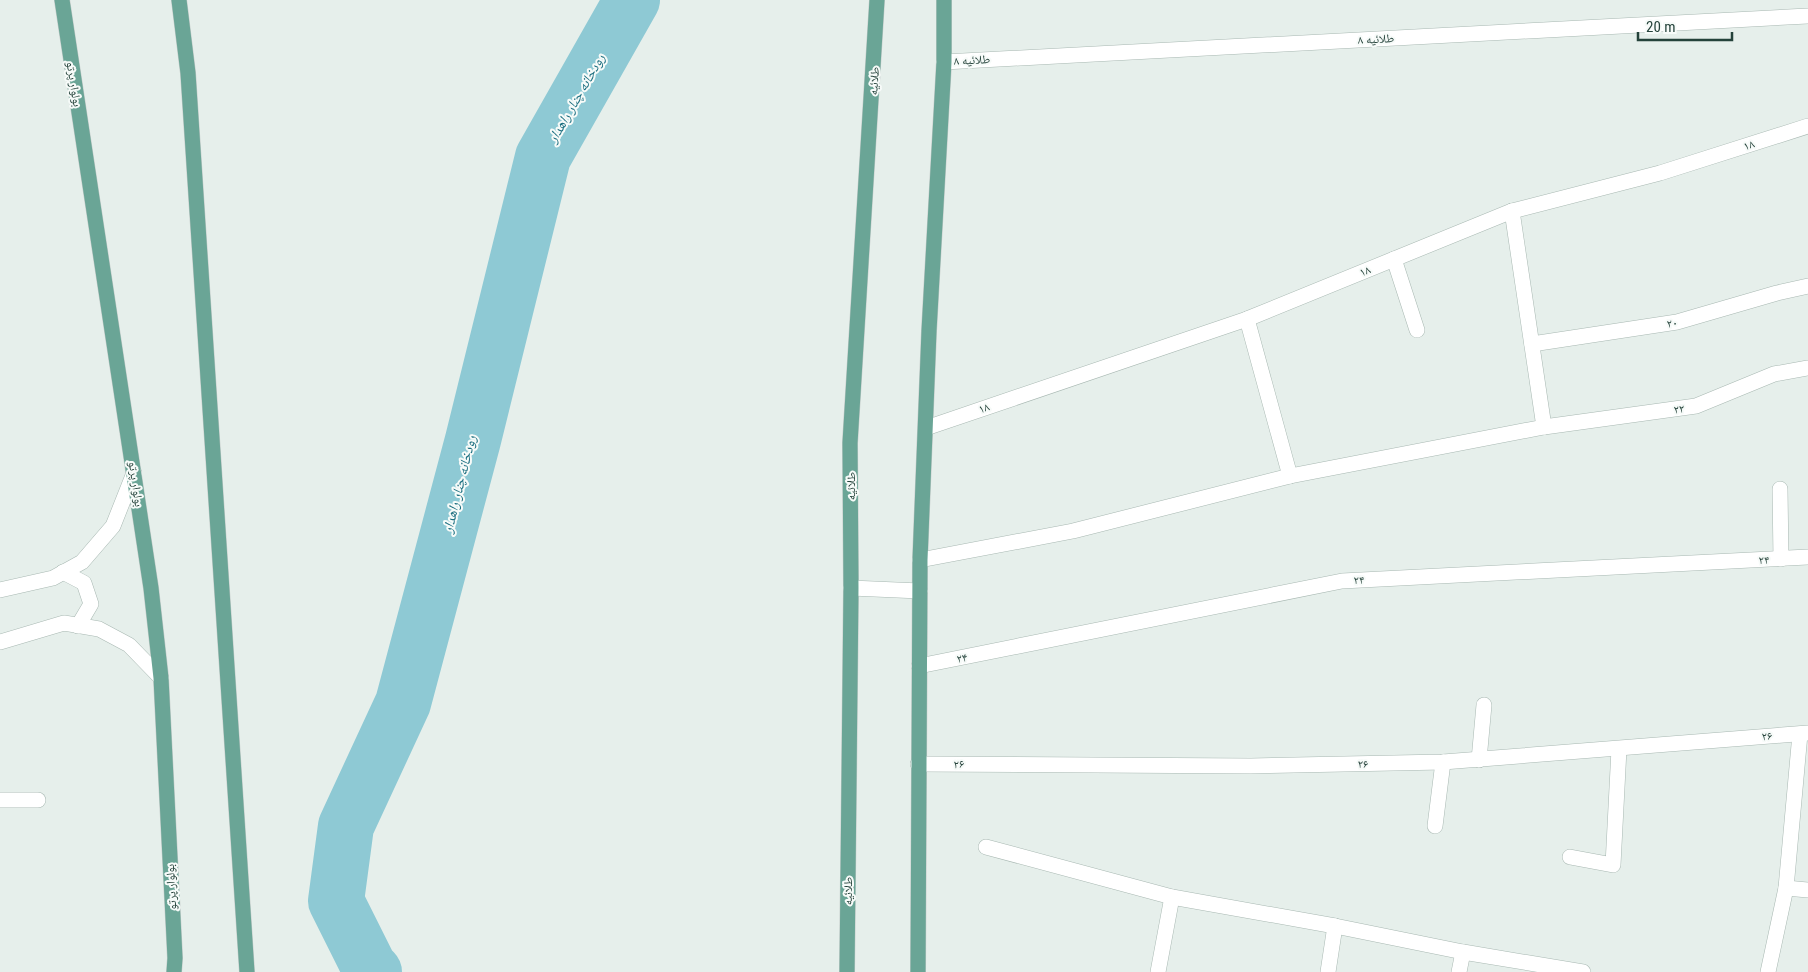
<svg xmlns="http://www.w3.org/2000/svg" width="1808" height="972" viewBox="0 0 1808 972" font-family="'Roboto Condensed','Noto Naskh Arabic',sans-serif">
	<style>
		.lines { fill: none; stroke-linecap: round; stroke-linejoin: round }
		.river { stroke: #8ec9d4; stroke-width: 56 }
		.minor-casing { stroke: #a8b8b2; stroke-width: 16 }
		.major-casing { stroke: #c2cac8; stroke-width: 16 }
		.minor { stroke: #fff; stroke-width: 15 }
		.major { stroke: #6aa596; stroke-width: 15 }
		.labels { text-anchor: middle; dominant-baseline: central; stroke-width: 4; stroke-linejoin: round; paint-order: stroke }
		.street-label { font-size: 12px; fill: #24423a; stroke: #f7fbf9 }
		.water-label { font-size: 14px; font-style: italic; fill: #1c6f80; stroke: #f7fbf9 }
	</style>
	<rect width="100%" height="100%" fill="#e6efeb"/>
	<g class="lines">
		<!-- river -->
		<polyline class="river" points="374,972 369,967 336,901 346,826 403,703 473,440 543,157 632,0"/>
		<!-- minor casing -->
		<g class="minor-casing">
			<g id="minor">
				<polyline points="944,62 1808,16"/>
				<polyline points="1512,211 1544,427"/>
				<polyline points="1394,259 1417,330"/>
				<polyline points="1247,319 1290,476"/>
				<polyline points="1532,344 1677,322 1777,293 1808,286"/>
				<polyline points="926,428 1247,319 1512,211 1660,173 1808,126"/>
				<polyline points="1780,489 1781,559"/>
				<polyline points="920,560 1073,531 1290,476 1544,427 1696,406 1774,374 1808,368"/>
				<polyline points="63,572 84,583 91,604 78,626"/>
				<polyline points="851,588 920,591"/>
				<polyline points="0,590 53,578 82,562 113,526 134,473"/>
				<polyline points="0,642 64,623 99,629 129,645 161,678"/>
				<polyline points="919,666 1342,581 1808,557"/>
				<polyline points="1479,760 1484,705"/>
				<polyline points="918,764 1251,766 1443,762 1808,733"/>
				<polyline points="0,800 38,800"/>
				<polyline points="1435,826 1443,762"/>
				<polyline points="986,847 1172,897 1335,926 1463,952 1583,972"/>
				<polyline points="1570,857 1613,865 1619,749"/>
				<polyline points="1786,888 1808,890"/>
				<polyline points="1158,972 1172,897"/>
				<polyline points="1328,972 1335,926"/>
				<polyline points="1459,972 1463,952"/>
				<polyline points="1768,972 1786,888 1800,734"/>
			</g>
		</g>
		<!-- major casing -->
		<g class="major-casing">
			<g id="major">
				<polyline points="62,0 151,588 161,678 175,958 174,972"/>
				<polyline points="179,0 188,73 247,972"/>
				<polyline points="847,972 851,588 850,443 877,0"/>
				<polyline points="918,972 920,560 929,331 944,62 944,0"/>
			</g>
		</g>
		<!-- minor -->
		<use href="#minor" class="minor"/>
		<!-- major -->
		<use href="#major" class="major"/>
	</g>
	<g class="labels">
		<!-- street labels -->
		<g class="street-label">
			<text transform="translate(1376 39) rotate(-3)">طلائیه ۸</text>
			<text transform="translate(972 60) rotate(-3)">طلائیه ۸</text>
			<text transform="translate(874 81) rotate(-86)">طلائیه</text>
			<text transform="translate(74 84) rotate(81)">بولوار پرتو</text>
			<text transform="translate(1749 145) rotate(-18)">۱۸</text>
			<text transform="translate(1365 271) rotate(-22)">۱۸</text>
			<text transform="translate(1672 323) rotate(-10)">۲۰</text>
			<text transform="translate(984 408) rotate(-19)">۱۸</text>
			<text transform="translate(1679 409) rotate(-8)">۲۲</text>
			<text transform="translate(136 484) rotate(82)">بولوار پرتو</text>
			<text transform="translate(851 486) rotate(-90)">طلائیه</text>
			<text transform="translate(1764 560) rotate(-3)">۲۴</text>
			<text transform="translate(1359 580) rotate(-3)">۲۴</text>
			<text transform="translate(962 658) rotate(-11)">۲۴</text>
			<text transform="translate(1767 736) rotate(-5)">۲۶</text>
			<text x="959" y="764">۲۶</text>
			<text transform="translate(1363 764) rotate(-1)">۲۶</text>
			<text transform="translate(171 887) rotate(-93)">بولوار پرتو</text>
			<text transform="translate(848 891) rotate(-89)">طلائیه</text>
		</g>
		<!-- water labels -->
		<g class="water-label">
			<text transform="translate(576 98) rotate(-60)">رودخانه چنار راهدار</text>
			<text transform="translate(459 484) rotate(-76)">رودخانه چنار راهدار</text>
		</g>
	</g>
	<!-- scale -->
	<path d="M1638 32v8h94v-8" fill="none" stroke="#24423a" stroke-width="2.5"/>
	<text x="1646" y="32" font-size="15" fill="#24423a" stroke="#f7fbf9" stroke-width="4" paint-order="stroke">20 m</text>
</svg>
